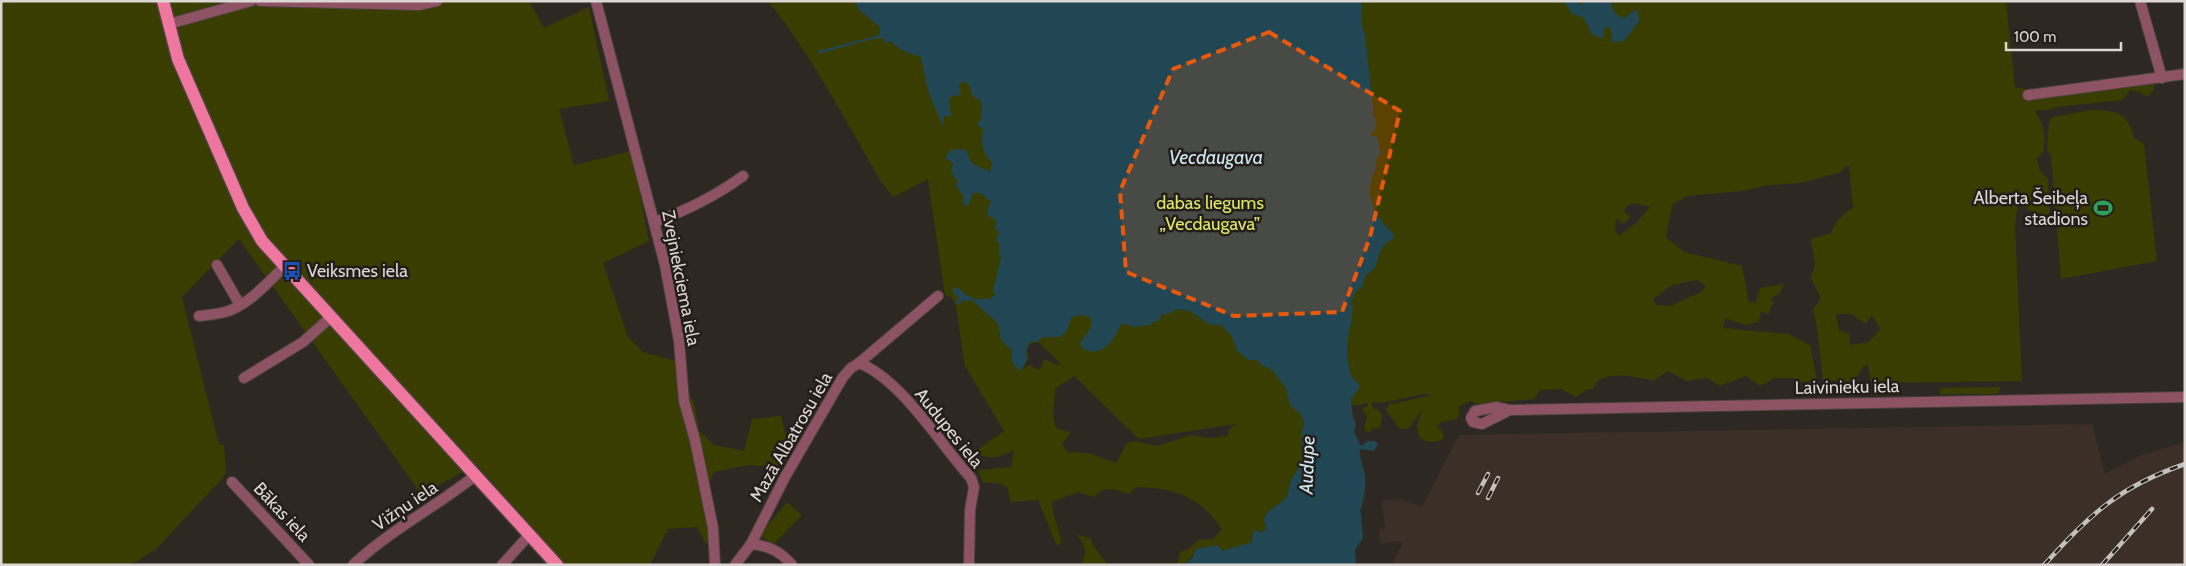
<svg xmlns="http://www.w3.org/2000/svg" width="2186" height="566" viewBox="0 0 2186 566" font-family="Cabin,sans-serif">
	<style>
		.built { fill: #3b2f28 }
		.green { fill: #3a3d00; fill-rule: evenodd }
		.water { fill: #214754 }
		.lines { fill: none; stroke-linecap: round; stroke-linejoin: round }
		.minor-casing { stroke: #4a443f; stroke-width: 12 }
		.major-casing { stroke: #4a443f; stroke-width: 15 }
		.minor { stroke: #8d5264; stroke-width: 10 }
		.major { stroke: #ef769e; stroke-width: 12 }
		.rail-casing { stroke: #c5c0bc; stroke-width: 4.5 }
		.rail { stroke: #241e1a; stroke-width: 2.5; stroke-dasharray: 8; stroke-linecap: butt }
		.marked { fill: #e8590c; fill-opacity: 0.2; stroke: #e8590c; stroke-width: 4; stroke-dasharray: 10 6; stroke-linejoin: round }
		.labels { text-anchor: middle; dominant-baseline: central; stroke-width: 5; stroke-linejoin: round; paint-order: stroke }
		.poi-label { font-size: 18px; fill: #dcd7d4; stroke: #241e1a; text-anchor: end }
		.park-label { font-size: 18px; fill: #dfe767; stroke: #241e1a }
		.street-label { font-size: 18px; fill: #dcd7d4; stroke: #241e1a }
		.water-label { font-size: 19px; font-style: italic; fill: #cfe9f3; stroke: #241e1a }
	</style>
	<rect width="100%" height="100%" fill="#2e2823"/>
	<!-- built -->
	<polygon class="built" points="2092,424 2105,474 2139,456 2185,442 2185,565 1392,565 1403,543 1399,541 1380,544 1379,529 1385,528 1382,501 1401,499 1422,507 1459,435"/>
	<!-- green -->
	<g class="green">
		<polygon points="1,1 529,1 544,28 589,7 609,101 559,109 574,165 632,151 649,241 603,263 628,337 643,352 676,361 679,383 694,402 699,431 714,445 744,451 752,419 781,416 789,450 781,468 749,465 714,472 704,495 711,537 706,544 697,527 668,529 650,565 566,565 476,464 422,495 239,239 182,297 219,444 224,445 226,472 222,479 156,549 131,565 1,565"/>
		<path d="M 768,1 L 2006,1 L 2015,88 L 2022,88 L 2033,93 L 2154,83 L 2154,90 L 2147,97 L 2140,92 L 2130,90 L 2123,100 L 2056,107 L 2048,110 L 2035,110 C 2044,127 2045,130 2044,151 L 2037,159 L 2040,171 L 2048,179 L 2050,210 L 2049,217 L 2030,211 L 2022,204 L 2019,188 L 2015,229 L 2022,381 L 1871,383 L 1868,365 L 1864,366 L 1853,382 L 1823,380 C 1820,356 1819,333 1813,309 L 1821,299 L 1811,278 L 1815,264 L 1811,239 L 1831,233 C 1835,222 1842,213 1853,208 L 1849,166 L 1844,167 L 1841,172 L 1802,183 L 1770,185 L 1742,191 L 1687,196 L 1672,205 L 1666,237 L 1684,252 L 1742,266 L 1749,302 L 1756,303 L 1760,288 L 1784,284 L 1780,293 L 1770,299 L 1774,303 L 1770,308 L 1770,314 L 1761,312 L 1758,322 L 1744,325 L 1725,318 L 1723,328 L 1788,334 L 1810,345 L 1817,381 L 1800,382 L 1793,378 L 1774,378 L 1760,386 L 1746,376 L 1720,386 L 1707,378 L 1687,381 L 1668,371 L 1653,381 C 1637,377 1600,368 1593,389 L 1588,389 L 1576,397 L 1561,389 L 1540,390 L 1534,399 L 1477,404 L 1470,401 L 1458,407 L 1460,413 L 1457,419 L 1441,422 L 1437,427 L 1442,430 L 1444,438 C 1435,444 1428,443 1419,437 L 1417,426 L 1422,410 L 1408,429 L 1400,429 L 1386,410 L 1390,402 L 1393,404 L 1431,395 L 1423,394 L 1381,403 L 1371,402 L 1374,409 L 1379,410 L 1382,415 L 1380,428 L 1374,428 L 1368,433 L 1364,429 L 1367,415 L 1361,409 L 1368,406 L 1368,403 L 1301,414 L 1304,425 L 1301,433 L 1303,451 L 1300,465 L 1291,480 L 1287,497 L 1266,514 L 1263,521 L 1266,524 L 1266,530 L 1253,533 L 1252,542 L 1236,549 L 1194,554 L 1184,565 L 1177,565 L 1180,552 L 1189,549 L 1198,540 L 1213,539 L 1222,529 C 1200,496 1174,488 1136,487 L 1129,494 C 1114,490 1105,484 1094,497 L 1078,492 L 1052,502 L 1053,512 L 1062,542 L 1057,546 L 1038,500 L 1011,502 L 1007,487 L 998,483 L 983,483 L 978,470 L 1011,467 L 1014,450 C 996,458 993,461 974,452 L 1004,431 L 965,366 L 956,306 L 952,298 L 945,295 L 928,179 L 893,197 L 882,183 C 846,122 813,57 768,1 ZM 1634,203 L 1650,207 L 1635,224 L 1619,236 L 1615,231 L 1616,219 L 1624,224 L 1631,217 L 1624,211 L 1627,206 ZM 1697,280 L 1705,286 L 1703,291 L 1670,306 L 1656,305 L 1653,299 L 1672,285 ZM 1836,314 L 1851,314 L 1866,324 L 1872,315 L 1880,329 L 1869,342 L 1850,345 L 1850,334 L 1839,331 ZM 1038,342 L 1061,364 L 1057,365 L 1044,359 L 1040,370 L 1029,365 L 1023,369 L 1029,357 L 1027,349 L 1030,344 ZM 1074,376 L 1139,439 L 1235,424 L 1229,430 L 1228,436 L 1209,438 L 1192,435 L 1157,446 L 1134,441 L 1127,443 L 1116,463 L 1088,453 L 1067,452 L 1062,444 L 1071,432 L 1057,429 C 1050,415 1055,403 1055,389 Z"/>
		<path d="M 2091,110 C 2117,111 2127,111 2134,138 L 2144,144 L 2157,261 L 2061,279 L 2051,155 L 2047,151 L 2049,121 L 2053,117 Z"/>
		<polygon points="2001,387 1997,394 1940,394 1940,388"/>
		<polygon points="787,502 802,515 773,545 760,535"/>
		<path d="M 1077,534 L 1091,539 L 1094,547 L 1108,565 L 1085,565 L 1082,562 C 1088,551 1084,544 1077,534 Z"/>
	</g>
	<!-- water -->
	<g class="water">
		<path d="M 855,1 L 1361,1 L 1362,26 L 1365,35 L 1374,117 L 1376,119 L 1376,128 L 1370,135 L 1377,137 L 1381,153 L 1376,159 C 1377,169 1374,172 1371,181 C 1365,199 1380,223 1393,233 L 1394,238 L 1385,244 L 1379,254 L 1375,268 L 1365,276 L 1362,288 L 1356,291 L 1351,301 C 1356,316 1347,332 1347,348 C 1347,356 1349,368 1351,375 C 1353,381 1359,381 1360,387 L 1351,399 L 1353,418 L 1356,424 L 1354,432 L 1361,446 L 1368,441 L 1374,441 L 1378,444 L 1374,451 L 1360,449 C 1359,460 1364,467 1365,476 C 1366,487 1364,501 1360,511 L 1361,513 L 1363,538 L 1355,550 L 1356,565 L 1184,565 L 1192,558 L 1196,549 L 1217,545 L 1223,551 C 1233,547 1242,546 1252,542 L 1253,530 L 1261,532 L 1266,530 L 1266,524 L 1263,521 L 1266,514 L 1287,497 L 1291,480 L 1300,465 L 1303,451 L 1301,433 L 1304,425 L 1301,414 L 1290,405 L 1286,388 L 1272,370 L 1261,365 L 1257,360 L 1249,360 L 1238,352 L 1231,335 L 1221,325 L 1209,324 L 1190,311 L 1177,309 L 1168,314 L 1162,314 L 1159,321 L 1152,322 L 1151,325 L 1132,327 L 1127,324 L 1121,324 C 1114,340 1104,358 1083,349 L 1080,343 C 1086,335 1093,328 1091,318 C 1086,314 1078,315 1072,317 L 1066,332 L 1060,337 L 1043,337 L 1037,342 L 1029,342 L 1026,353 L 1028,358 L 1021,370 L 1017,370 L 1012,361 L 1012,350 L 1001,340 L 998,324 L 972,300 L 965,301 L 963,300 L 958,305 L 956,303 L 959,297 L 954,294 L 953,289 L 955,287 C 967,292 969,303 987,298 L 991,300 L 992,296 L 996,296 L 993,291 L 1001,257 L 999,255 L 999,243 L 996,240 L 999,232 L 994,227 L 997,224 L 995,219 L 987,215 L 989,205 L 991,202 L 981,193 L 973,193 L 969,204 L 964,206 L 964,197 L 956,185 L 958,180 L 954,178 L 951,169 L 954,164 L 945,158 L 951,150 L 960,149 L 966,150 L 972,163 L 990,172 L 992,162 C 982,154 981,142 983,129 L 977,124 L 981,119 L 982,102 L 972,95 C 970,89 971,82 961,82 L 959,87 L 961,95 L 952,96 L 949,99 L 951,116 L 944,116 L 943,126 L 928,91 L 921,57 C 912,54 897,50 891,41 L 884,43 L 884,38 L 872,39 L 817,54 L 818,51 L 880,35 L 880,27 L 859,10 Z"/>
		<path d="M 1564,1 L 1577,1 L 1581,5 L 1586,1 L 1611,1 C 1611,9 1616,17 1624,18 L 1635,10 L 1638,11 L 1639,21 L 1624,41 L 1611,42 L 1612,33 L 1608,26 L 1604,30 L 1603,37 L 1600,38 L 1591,33 L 1584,18 L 1571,13 Z"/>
	</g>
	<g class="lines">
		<!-- minor casing -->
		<g class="minor-casing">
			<g id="minor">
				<polyline points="260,1 419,5 437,1"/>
				<polyline points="596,1 665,265 679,341 684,401 695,440 713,528 715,565"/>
				<polyline points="2140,1 2162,78"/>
				<polyline points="169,24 251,1"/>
				<polyline points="2028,95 2185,74"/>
				<path d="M 655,222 C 685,211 717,195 743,176"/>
				<polyline points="217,265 240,305"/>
				<path d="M 199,316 C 209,315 222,314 231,310 C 252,301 268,282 284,267"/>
				<path d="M 859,363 C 902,380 940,444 971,478 L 974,487 L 970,510 L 969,565"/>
				<polyline points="244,378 303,342 331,317"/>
				<polyline points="1510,410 1482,424 1473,422 1471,418 1475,411 1497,407 1510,410 2185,397"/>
				<polyline points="232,482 309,565"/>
				<path d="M 751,544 C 769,546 780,551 792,565"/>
				<path d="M 353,565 C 390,530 436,507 476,475"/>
				<polyline points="502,565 530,534"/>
				<polyline points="735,565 751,544 785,477 843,377 851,368 859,363 938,296"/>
			</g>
		</g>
		<!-- major casing -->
		<g class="major-casing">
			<polyline id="major" points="163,1 178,59 243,208 262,241 557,565"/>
		</g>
		<!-- minor -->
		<use href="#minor" class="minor"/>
		<!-- major -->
		<use href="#major" class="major"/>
		<!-- rail casing -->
		<g class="rail-casing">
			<g id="rail">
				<polyline points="1478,493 1488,474"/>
				<polyline points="1488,498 1498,478"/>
				<path d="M 2044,565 C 2091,514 2118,487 2185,464"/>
				<polyline points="2102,565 2152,509"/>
			</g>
		</g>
		<!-- rail -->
		<use href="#rail" class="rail"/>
	</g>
	<!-- marked area -->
	<path class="marked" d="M 1269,32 L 1400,111 L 1370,237 L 1342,312 L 1234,316 L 1126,272 L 1120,191 L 1173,69 Z"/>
	<!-- icons -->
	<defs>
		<g id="stadium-bare" transform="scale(1.5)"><path d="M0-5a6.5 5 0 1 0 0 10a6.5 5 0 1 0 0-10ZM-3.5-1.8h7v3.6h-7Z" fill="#2e9e5b" stroke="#241e1a" stroke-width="2.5" paint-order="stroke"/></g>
		<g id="bus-bare" transform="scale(1.5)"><path d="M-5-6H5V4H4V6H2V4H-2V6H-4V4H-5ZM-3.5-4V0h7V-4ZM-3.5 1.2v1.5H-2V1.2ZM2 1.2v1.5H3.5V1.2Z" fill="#1a4fb4" stroke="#241e1a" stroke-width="2.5" paint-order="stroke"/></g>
	</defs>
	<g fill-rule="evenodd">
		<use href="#stadium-bare" x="2103" y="208"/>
		<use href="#bus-bare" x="292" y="271"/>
	</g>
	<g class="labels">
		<!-- poi labels -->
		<g class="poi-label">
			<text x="2088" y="198">Alberta Šeibeļa<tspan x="2088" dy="21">stadions</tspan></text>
			<text x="307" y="271" text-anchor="start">Veiksmes iela</text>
		</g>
		<!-- park labels -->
		<g class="park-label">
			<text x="1210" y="203">dabas liegums<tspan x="1210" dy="21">„Vecdaugava”</tspan></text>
		</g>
		<!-- street labels -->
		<g class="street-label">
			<text transform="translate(681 278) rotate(79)">Zvejniekciema iela</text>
			<text transform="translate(1847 387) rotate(-1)">Laivinieku iela</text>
			<text transform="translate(949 428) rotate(51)">Audupes iela</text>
			<text transform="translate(791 437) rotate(-60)">Mazā Albatrosu iela</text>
			<text transform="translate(405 506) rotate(-34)">Vižņu iela</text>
			<text transform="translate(282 512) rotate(47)">Bākas iela</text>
		</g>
		<!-- water labels -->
		<g class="water-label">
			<text x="1216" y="157">Vecdaugava</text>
			<text transform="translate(1307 465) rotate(-88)">Audupe</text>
		</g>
	</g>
	<!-- border -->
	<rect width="2186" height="566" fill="none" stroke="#dcd7d4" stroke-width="5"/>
	<!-- scale -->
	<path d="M2006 42v8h115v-8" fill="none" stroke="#dcd7d4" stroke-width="2.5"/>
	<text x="2014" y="42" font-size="15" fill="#dcd7d4" stroke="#241e1a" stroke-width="4" paint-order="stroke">100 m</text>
</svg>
